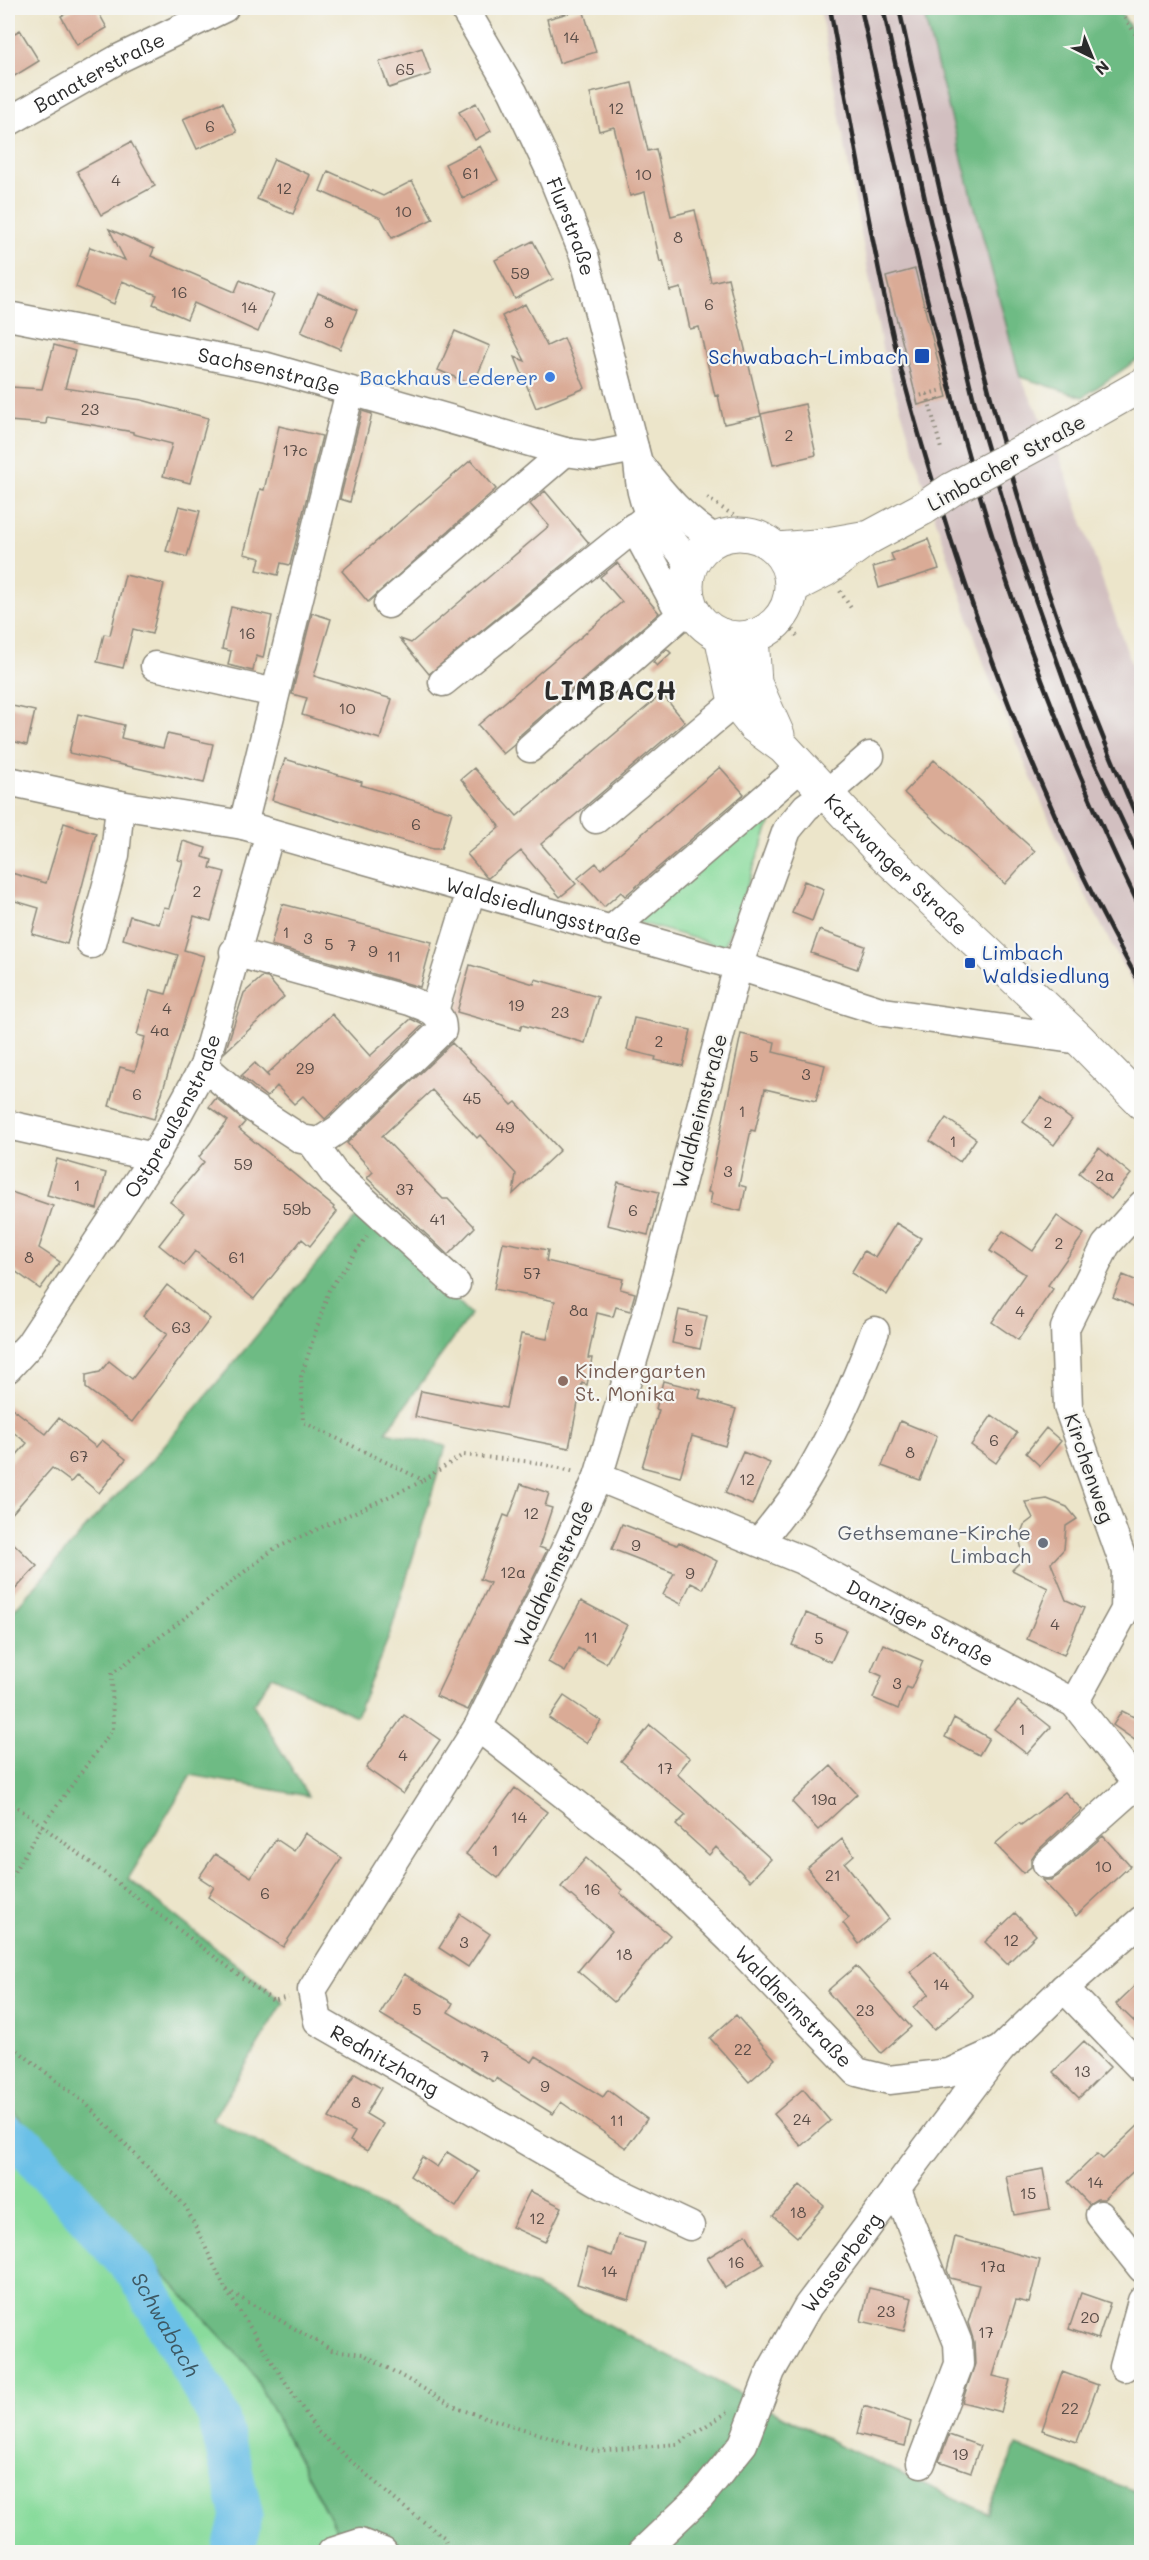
<svg xmlns="http://www.w3.org/2000/svg" width="1149" height="2560" font-family="Mali,sans-serif">
<style>
.industrial{fill:#d2bfc0}
.green{fill:#89db9c;stroke:#5a8364;stroke-width:1.5}
.forest{fill:#6ebb84;stroke:#4c7358;stroke-width:1.5}
.lines{fill:none;stroke-linecap:round;stroke-linejoin:round}
.river{stroke:#6ac0e7;stroke-width:42}
.building{fill:#daab96}
.minor-casing{stroke:#8c887a;stroke-width:31}
.major-casing{stroke:#8c887a;stroke-width:35}
.path{stroke:#8c887a;stroke-width:4;stroke-dasharray:1.5 4.5;stroke-linecap:butt}
.minor{stroke:#fff;stroke-width:28}
.major{stroke:#fff;stroke-width:33}
.rail{stroke:#2b2b2b;stroke-width:4.5}
.major-bridge-casing{stroke:#8c887a;stroke-width:35;stroke-linecap:butt}
.major-bridge{stroke:#fff;stroke-width:33}
.transit-dot{fill:#1a4fb4;stroke:#f6f6f2;stroke-width:2}
.shop-dot{fill:#3f7fe0;stroke:#f6f6f2;stroke-width:2}
.education-dot{fill:#8d6e63;stroke:#f6f6f2;stroke-width:2}
.worship-dot{fill:#6b7280;stroke:#f6f6f2;stroke-width:2}
.labels{text-anchor:middle;dominant-baseline:central;stroke-width:4.5;stroke-linejoin:round;paint-order:stroke}
.number-label{font-size:16px;fill:#574b46}
.street-label{font-size:20px;fill:#2b2b2b;stroke:#f6f6f2}
.transit-label{font-size:20px;fill:#164399;stroke:#f6f6f2;text-anchor:end}
.shop-label{font-size:20px;fill:#366cbe;stroke:#f6f6f2;text-anchor:end}
.education-label{font-size:20px;fill:#785e54;stroke:#f6f6f2;text-anchor:start}
.worship-label{font-size:20px;fill:#5b616d;stroke:#f6f6f2;text-anchor:end}
.water-label{font-size:21px;font-style:italic;fill:#3e5863;stroke:#f6f6f2}
.district-label{font-size:26px;font-weight:bold;letter-spacing:1.5px;fill:#2b2b2b;stroke:#f6f6f2}
</style>
<rect width="100%" height="100%" fill="#f6f6f2"/>
<filter id="ink" filterUnits="userSpaceOnUse"><feTurbulence type="fractalNoise" baseFrequency=".0167" numOctaves="2"/><feDisplacementMap in="SourceGraphic" scale="12" xChannelSelector="R" yChannelSelector="G"/><feConvolveMatrix kernelMatrix="1 2 1 2 8 2 1 2 1" color-interpolation-filters="sRGB"/></filter>
<filter id="wash" filterUnits="userSpaceOnUse"><feTurbulence type="fractalNoise" baseFrequency=".008" numOctaves="4" result="noise"/><feDisplacementMap in="SourceGraphic" scale="24" xChannelSelector="R" yChannelSelector="G"/><feGaussianBlur stdDeviation="1.35" result="paint"/><feColorMatrix in="noise" values="0 0 0 0 0 0 0 0 0 0 0 0 0 0 0 0 0 1.4 0 .05"/><feComposite in="paint" operator="in"/></filter>
<g filter="url(#wash)">
<rect width="100%" height="100%" fill="#ece5ca"/>
<path class="industrial" d="M820,8H922L1020,377L1057,449L1141,692V1000L1067,860L1026,766L987,673L922,478L882,348Z"/>
<path class="green" d="M781,794L724,947L634,921Z
M8,2105L250,2368L336,2531L364,2552H8Z"/>
<path class="forest" d="M922,8H1118L1141,44V357L1083,397L1020,377Z
M364,1208L471,1314L386,1432L446,1446L390,1634L356,1716L272,1676L253,1704L308,1796L191,1775L128,1879L284,2002L213,2119L839,2445L987,2513L1017,2446L1141,2494V2552H364L337,2531L250,2368L8,2105V1617L96,1516L151,1461Z"/>
<g class="lines">
<path class="river" id="s1" d="M8,2136L27,2148L139,2275L218,2415L242,2514L233,2552"/>
</g>
<g id="blocks">
<path class="building" d="M77,8H96L107,28L77,45L61,16Z
M583,9L596,52L559,63L547,19Z
M20,30L39,61L8,80V37Z
M422,48L431,74L389,88L379,62Z
M632,83L648,151L656,149L671,216L695,210L711,282L728,278L761,416L724,424L718,395L715,396L699,327L690,329L681,288L670,291L663,261L660,262L645,192L630,196L614,127L599,131L590,93Z
M223,102L237,132L197,149L183,119Z
M476,103L491,131L475,140L459,112Z
M131,142L155,186L101,215L77,171Z
M480,146L498,180L463,199L445,164Z
M274,159L310,175L293,214L257,199Z
M328,171L383,196L412,181L433,219L392,238L381,218L320,191Z
M109,229L154,249L151,256L235,292L240,280L274,295L258,332L194,303L187,319L153,304L157,295L122,281L114,304L76,287L90,247L125,260Z
M533,241L553,279L515,299L495,260Z
M915,269L947,397L918,405L886,277Z
M318,293L357,310L340,349L301,332Z
M525,304L547,346L564,338L585,388L536,408L515,357L525,361L502,316Z
M455,331L490,346L473,385L438,370Z
M54,345L75,351L65,388L142,400L208,418L190,483L163,476L172,444L133,434V432L47,417L46,424L9,421L11,387L42,389Z
M805,404L816,455L773,465L761,414Z
M362,411L372,414L350,502L340,499Z
M279,426L322,436L290,565L281,563L278,575L257,570L260,558L244,554L260,489L264,490Z
M471,460L496,489L368,602L342,571Z
M545,491L589,543L429,674L400,639L411,643L549,526L530,504Z
M179,506L200,511L187,557L166,551Z
M928,539L939,569L879,588L873,567L894,561L891,554Z
M617,563L659,613L519,736L514,745L503,754L478,725L622,602L600,577Z
M125,575L164,584L152,634L133,629L123,668L97,662L104,634L110,635Z
M231,607L272,616L263,658L256,656L253,671L228,665L231,651L222,649Z
M312,613L331,619L314,676L392,699L380,739L302,715L307,698L292,694Z
M667,649L671,653L657,666L653,662Z
M662,694L685,722L541,844L576,884L560,897L521,851L488,878L486,877L467,854L500,827L498,825L500,826L461,779L474,768L517,816Z
M8,705L35,711L27,745L8,740Z
M78,714L124,725L121,738L163,748L167,734L213,744L204,783L69,753Z
M285,759L362,782L361,785L452,812L441,849H433L380,834L272,800Z
M934,760L1035,851L1005,884L904,793Z
M720,767L744,794L625,896L621,892L604,907L578,878L596,863L601,869Z
M64,823L96,833L67,944L32,934L39,908L8,899V872L46,883Z
M183,841L206,848L203,857L212,860L210,868L225,872L211,921L194,916L184,950L204,956L154,1119L109,1106L120,1067L135,1071L145,1037L137,1035L150,990L166,994L178,955L123,939L130,916L159,924L164,907L169,908L183,861L178,860Z
M804,881L824,889L812,921L792,913Z
M282,904L432,942L420,987L271,945Z
M819,930L865,946L857,969L811,953Z
M470,965L534,984L535,979L598,997L585,1043L522,1025L520,1030L457,1012Z
M262,977L268,978L284,997L225,1052L244,993Z
M332,1014L370,1056L411,1019L423,1025L325,1119L303,1096L294,1104L277,1086L267,1097L241,1076L255,1063L269,1077L267,1074Z
M634,1018L691,1030L683,1066L655,1060L656,1057L627,1050Z
M741,1034L775,1042L773,1052L825,1065L816,1101L765,1089L755,1131L751,1130L739,1185L746,1187L741,1211L710,1204L712,1193L708,1192Z
M452,1043L512,1105L516,1102L560,1150L513,1194L516,1174L480,1135L477,1138L432,1090L382,1136L443,1199H448L475,1227L448,1255L367,1178L373,1172L347,1143Z
M1041,1097L1072,1120L1054,1145L1023,1122Z
M216,1098L245,1122L239,1129L334,1207L333,1209L337,1212L310,1246L302,1239L254,1299L195,1251L184,1265L159,1245L184,1213L170,1202L204,1162L199,1157L228,1121L209,1107Z
M946,1118L976,1139L960,1162L930,1141Z
M1099,1148L1131,1174L1111,1199L1079,1173Z
M57,1159L106,1173L97,1209L47,1195Z
M618,1182L659,1192L648,1235L607,1225Z
M8,1191L53,1206L39,1248L60,1262L40,1289L8,1266Z
M1057,1216L1084,1234L1048,1285L1053,1289L1018,1340L992,1322L1025,1274L990,1251L1003,1231L1033,1251Z
M896,1223L921,1238L887,1295L851,1273L864,1251L875,1257Z
M503,1242L548,1250L546,1261L623,1279L620,1289L635,1293L630,1311L616,1307L613,1317L597,1313L588,1358H592L587,1385L582,1383L569,1448L415,1417L421,1391L506,1408L521,1334L547,1339L555,1301L494,1289Z
M1123,1275L1142,1283V1310L1113,1297Z
M167,1285L210,1319L132,1422L86,1388V1375L100,1372L109,1361L132,1379L167,1334L143,1316Z
M679,1310L707,1316L700,1349L672,1343Z
M663,1381L701,1390L699,1398L736,1409L725,1446L692,1436L680,1477L642,1467L659,1410L656,1409Z
M8,1405L46,1434L59,1418L96,1447L102,1440L126,1459L99,1493L77,1475L71,1482L52,1468L8,1518V1465L27,1443L8,1428Z
M992,1415L1017,1433L996,1463L971,1445Z
M900,1421L937,1436L920,1480L882,1466Z
M1046,1428L1061,1441L1040,1466L1026,1453Z
M743,1452L770,1463L752,1505L725,1493Z
M521,1484L549,1493L545,1506L552,1508L539,1547L547,1550L468,1710L436,1696L490,1583L480,1579L504,1515L509,1517Z
M1047,1499L1067,1507L1077,1519L1066,1526L1064,1549L1051,1563L1066,1600L1084,1608L1064,1655L1027,1639L1048,1588L1012,1570L1024,1558L1019,1538L1024,1525L1033,1518L1025,1502Z
M622,1524L677,1545L679,1542L717,1561L703,1589L691,1583L681,1604L663,1595L674,1573L612,1549Z
M8,1538L37,1566L8,1597Z
M581,1601L627,1625L606,1663L578,1648L565,1672L548,1662Z
M806,1613L846,1630L831,1662L792,1645Z
M883,1644L923,1661L911,1689L907,1687L898,1709L873,1698L882,1676L871,1671Z
M564,1696L601,1721L586,1743L549,1718Z
M1018,1701L1051,1727L1027,1754L994,1729Z
M1122,1711L1142,1721V1745L1113,1725Z
M404,1715L440,1740L403,1794L366,1768Z
M954,1718L989,1738L979,1755L945,1737Z
M650,1725L690,1758L677,1774L771,1859L750,1881L716,1847L709,1855L676,1825L686,1815L621,1761Z
M831,1766L857,1794L818,1830L792,1802Z
M515,1788L547,1812L498,1878L466,1854Z
M1065,1792L1082,1810L1036,1852L1031,1859V1867L1023,1873L995,1844L1019,1823L1021,1825Z
M305,1833L342,1858L283,1947L208,1897L214,1887L199,1877L215,1854L251,1877L276,1839L294,1851Z
M1103,1836L1130,1866L1076,1916L1042,1880H1051L1058,1876Z
M842,1839L854,1855L845,1863L889,1919L859,1944L843,1923L849,1918L807,1868Z
M586,1858L622,1890L620,1893L670,1935L614,2002L578,1971L612,1931L561,1887Z
M1015,1913L1036,1935L1007,1964L985,1942Z
M460,1914L490,1934L468,1967L439,1948Z
M935,1951L973,1996L934,2030L913,2007L929,1994L910,1972Z
M856,1966L911,2027L881,2053L827,1991Z
M404,1974L453,2003L448,2012L532,2062L536,2056L603,2097L608,2090L647,2119L626,2148L561,2102L553,2114L496,2078L494,2082L457,2060L380,2014Z
M1142,1979V2029L1116,2004Z
M736,2015L775,2059L749,2082L710,2038Z
M1084,2041L1110,2067L1079,2098L1053,2072Z
M355,2073L381,2088L366,2114L383,2124L367,2151L350,2141L355,2132L329,2118Z
M803,2089L830,2121L801,2146L774,2114Z
M1142,2122V2163L1104,2199H1097L1089,2204L1068,2182L1097,2154L1103,2159Z
M447,2152L479,2172L456,2207L410,2176L422,2157L437,2167Z
M1043,2169L1050,2209L1014,2215L1006,2176Z
M800,2185L824,2206L797,2237L773,2216Z
M530,2191L562,2207L545,2242L512,2227Z
M746,2234L764,2264L725,2288L707,2258Z
M618,2235L645,2243L629,2300L577,2284L587,2248L612,2256Z
M955,2237L1040,2260L1029,2303L1016,2300L993,2376L1010,2380L1001,2412L962,2402L975,2364L974,2342L968,2323L979,2285L950,2278L947,2270Z
M869,2288L912,2298L904,2331L861,2321Z
M1081,2293L1110,2303L1098,2339L1069,2329Z
M1062,2372L1098,2385L1077,2442L1042,2430Z
M864,2406L911,2422L905,2446L857,2434Z
M949,2435L980,2446L971,2472L939,2461Z"/>
</g>
</g>
<g filter="url(#ink)">
<use href="#blocks" fill-opacity="0" stroke="#8c887a" stroke-width="1.5"/>
<g class="lines">
<defs>
<g id="minor">
<path id="s2" d="M464,8L513,92L550,170L584,255L638,463C640,481 641,498 650,514C661,533 680,546 690,566"/>
<path id="s3" d="M8,122L120,58L224,8"/>
<path id="s4" d="M8,316L267,367L565,452L594,456L634,448"/>
<path d="M641,467C665,497 683,519 715,539"/>
<path d="M388,604L565,452"/>
<path d="M155,666L275,693"/>
<path d="M443,682L649,516"/>
<path d="M530,748L681,615L634,527"/>
<path id="s5" d="M870,756L839,783L806,807L787,830L738,966L647,1313L598,1477L563,1554L478,1727L649,1861L731,1940L857,2072L889,2080L949,2073L1000,2050"/>
<path id="s6" d="M8,781L120,805L243,825L738,966L884,1012L1080,1040"/>
<path d="M596,819L735,702"/>
<path d="M243,825L350,391"/>
<path d="M610,931L801,767"/>
<path d="M91,944L115,855L120,805"/>
<path d="M434,1011L471,891"/>
<path d="M204,1066L249,1105L301,1139L319,1142L339,1129L442,1030C442,1010 426,1008 410,1001L234,952"/>
<path d="M8,1125L154,1157"/>
<path d="M311,1141L334,1173L456,1284"/>
<path id="s7" d="M8,1368L29,1345L154,1157L204,1066L270,833"/>
<path id="s8" d="M598,1477L802,1560L1074,1703L1142,1789"/>
<path d="M759,1542C775,1522 793,1501 806,1479C835,1432 856,1382 875,1331"/>
<path d="M1074,1703L1125,1610L1126,1570L1068,1407L1065,1328L1106,1245L1142,1205"/>
<path id="s9" d="M478,1727L312,1990L318,2021L607,2187L690,2226"/>
<path d="M1047,1864L1137,1784"/>
<path d="M1064,1988L1142,2069"/>
<path d="M896,2187L958,2343L959,2364L921,2463"/>
<path d="M1100,2215L1142,2268"/>
<path d="M1124,2367L1142,2301"/>
<path d="M332,2552L360,2543L383,2552"/>
<path id="s10" d="M642,2552L701,2496L743,2444L771,2371L808,2306L1000,2050L1064,1988L1142,1920"/>
</g>
<g id="major">
<path d="M1059,432L1142,385"/>
<circle cx="739" cy="586" r="52"/>
<path d="M777,549L816,546L862,538"/>
<path d="M792,587L825,570L870,537L924,508"/>
<path id="s11" d="M721,635L735,702L754,726L784,748L877,848L1080,1040L1142,1103"/>
<path d="M752,636L755,683L778,735"/>
</g>
</defs>
<use href="#minor" class="minor-casing"/>
<use href="#major" class="major-casing"/>
<path class="path" d="M1118,8L1142,44
M927,394L941,449
M915,397L947,389
M707,498L742,521L761,526
M840,591L851,608
M789,625L797,636
M780,636L797,614
M367,1236L329,1290L301,1377L303,1422L423,1480L463,1455L534,1462L575,1472
M8,1800L273,2001L288,1997
M8,1882L42,1826L113,1729L112,1674L274,1549L423,1481
M8,2043L84,2102L186,2207L226,2290L317,2431L401,2505L444,2537L449,2552
M227,2290L332,2350L363,2354L459,2409L594,2451L677,2444L728,2412"/>
<use href="#minor" class="minor"/>
<use href="#major" class="major"/>
<path class="rail" d="M830,8C851,122 870,236 896,349C910,408 928,466 946,524C996,684 1058,841 1142,987
M861,8C904,205 947,403 1011,594C1048,703 1092,809 1142,912
M883,8L926,204L974,401L1016,545L1088,748L1142,863
M899,8C938,185 977,362 1030,536C1061,636 1100,734 1142,829"/>
<defs>
<path id="major-bridge" d="M924,508L952,489L1059,432"/>
</defs>
<use href="#major-bridge" class="major-bridge-casing"/>
<use href="#major-bridge" class="major-bridge"/>
</g>
</g>
<g class="transit-dot">
<rect x="914" y="348" width="16" height="16" rx="3"/>
<rect x="964" y="957" width="12" height="12" rx="3"/>
</g>
<circle class="shop-dot" cx="550" cy="377" r="6"/>
<circle class="education-dot" cx="563" cy="1381" r="6"/>
<circle class="worship-dot" cx="1043" cy="1543" r="6"/>
<g class="labels">
<g class="number-label">
<text x="571" y="36">14</text>
<text x="405" y="68">65</text>
<text x="616" y="107">12</text>
<text x="210" y="125">6</text>
<text x="471" y="172">61</text>
<text x="643" y="173">10</text>
<text x="116" y="179">4</text>
<text x="284" y="187">12</text>
<text x="403" y="210">10</text>
<text x="678" y="236">8</text>
<text x="520" y="272">59</text>
<text x="179" y="291">16</text>
<text x="709" y="303">6</text>
<text x="249" y="306">14</text>
<text x="329" y="321">8</text>
<text x="90" y="408">23</text>
<text x="789" y="434">2</text>
<text x="295" y="449">17c</text>
<text x="247" y="632">16</text>
<text x="347" y="707">10</text>
<text x="416" y="823">6</text>
<text x="197" y="890">2</text>
<text x="286" y="931">1</text>
<text x="308" y="937">3</text>
<text x="329" y="943">5</text>
<text x="352" y="944">7</text>
<text x="373" y="950">9</text>
<text x="394" y="955">11</text>
<text x="516" y="1004">19</text>
<text x="167" y="1007">4</text>
<text x="560" y="1011">23</text>
<text x="160" y="1029">4a</text>
<text x="659" y="1040">2</text>
<text x="754" y="1055">5</text>
<text x="305" y="1067">29</text>
<text x="806" y="1073">3</text>
<text x="137" y="1093">6</text>
<text x="472" y="1097">45</text>
<text x="742" y="1110">1</text>
<text x="1048" y="1121">2</text>
<text x="505" y="1126">49</text>
<text x="953" y="1140">1</text>
<text x="243" y="1163">59</text>
<text x="728" y="1170">3</text>
<text x="1105" y="1174">2a</text>
<text x="77" y="1184">1</text>
<text x="405" y="1188">37</text>
<text x="297" y="1208">59b</text>
<text x="633" y="1209">6</text>
<text x="438" y="1218">41</text>
<text x="1059" y="1242">2</text>
<text x="29" y="1256">8</text>
<text x="237" y="1256">61</text>
<text x="532" y="1272">57</text>
<text x="579" y="1309">8a</text>
<text x="1020" y="1310">4</text>
<text x="181" y="1326">63</text>
<text x="689" y="1329">5</text>
<text x="994" y="1439">6</text>
<text x="910" y="1451">8</text>
<text x="79" y="1455">67</text>
<text x="747" y="1478">12</text>
<text x="531" y="1512">12</text>
<text x="636" y="1544">9</text>
<text x="513" y="1571">12a</text>
<text x="690" y="1572">9</text>
<text x="1055" y="1623">4</text>
<text x="591" y="1636">11</text>
<text x="819" y="1637">5</text>
<text x="897" y="1682">3</text>
<text x="1022" y="1728">1</text>
<text x="403" y="1754">4</text>
<text x="665" y="1767">17</text>
<text x="824" y="1798">19a</text>
<text x="519" y="1816">14</text>
<text x="495" y="1849">1</text>
<text x="1103" y="1865">10</text>
<text x="833" y="1874">21</text>
<text x="592" y="1888">16</text>
<text x="265" y="1892">6</text>
<text x="1011" y="1939">12</text>
<text x="464" y="1941">3</text>
<text x="624" y="1953">18</text>
<text x="941" y="1983">14</text>
<text x="417" y="2008">5</text>
<text x="865" y="2009">23</text>
<text x="743" y="2048">22</text>
<text x="485" y="2055">7</text>
<text x="1082" y="2070">13</text>
<text x="545" y="2085">9</text>
<text x="356" y="2101">8</text>
<text x="802" y="2118">24</text>
<text x="617" y="2119">11</text>
<text x="1095" y="2181">14</text>
<text x="1028" y="2192">15</text>
<text x="798" y="2211">18</text>
<text x="537" y="2217">12</text>
<text x="736" y="2261">16</text>
<text x="993" y="2265">17a</text>
<text x="609" y="2270">14</text>
<text x="886" y="2310">23</text>
<text x="1090" y="2316">20</text>
<text x="986" y="2331">17</text>
<text x="1070" y="2407">22</text>
<text x="960" y="2453">19</text>
</g>
<g class="street-label">
<text stroke="none"><textPath href="#s3" startOffset="104">Banaterstraße</textPath></text>
<text stroke="none"><textPath href="#s2" startOffset="244">Flurstraße</textPath></text>
<text stroke="none"><textPath href="#s4" startOffset="267">Sachsenstraße</textPath></text>
<text transform="translate(1006 462) rotate(-29)">Limbacher Straße</text>
<text stroke="none"><textPath href="#s11" startOffset="298">Katzwanger Straße</textPath></text>
<text stroke="none"><textPath href="#s6" startOffset="552">Waldsiedlungsstraße</textPath></text>
<text transform="translate(699 1111) rotate(-75)">Waldheimstraße</text>
<text stroke="none"><textPath href="#s7" startOffset="302">Ostpreußenstraße</textPath></text>
<text transform="translate(1090 1468) rotate(71)">Kirchenweg</text>
<text transform="translate(553 1573) rotate(-65)">Waldheimstraße</text>
<text stroke="none"><textPath href="#s8" startOffset="354">Danziger Straße</textPath></text>
<text stroke="none"><textPath href="#s5" startOffset="1486">Waldheimstraße</textPath></text>
<text stroke="none"><textPath href="#s9" startOffset="420">Rednitzhang</textPath></text>
<text stroke="none"><textPath href="#s10" startOffset="356">Wasserberg</textPath></text>
</g>
<g class="transit-label">
<text x="908" y="356">Schwabach-Limbach</text>
<text x="982" y="952" text-anchor="start">Limbach<tspan x="982" dy="23">Waldsiedlung</tspan></text>
</g>
<g class="shop-label">
<text x="538" y="377">Backhaus Lederer</text>
</g>
<g class="education-label">
<text x="575" y="1370">Kindergarten<tspan x="575" dy="23">St. Monika</tspan></text>
</g>
<g class="worship-label">
<text x="1031" y="1532">Gethsemane-Kirche<tspan x="1031" dy="23">Limbach</tspan></text>
</g>
<g class="water-label">
<text stroke="none"><textPath href="#s1" startOffset="248">Schwabach</textPath></text>
</g>
<g class="district-label">
<text x="611" y="690">LIMBACH</text>
</g>
</g>
<rect width="1149" height="2560" fill="none" stroke="#f6f6f2" stroke-width="30"/>
<g transform="translate(1092 57) rotate(137)" stroke="#f6f6f2" stroke-width="4.5" paint-order="stroke">
<path d="M0-4.5L10 22L0 15L-10 22Z" fill="#2b2b2b"/>
<text y="-9" font-size="16" font-weight="bold" text-anchor="middle" fill="#2b2b2b">N</text>
</g>
</svg>
